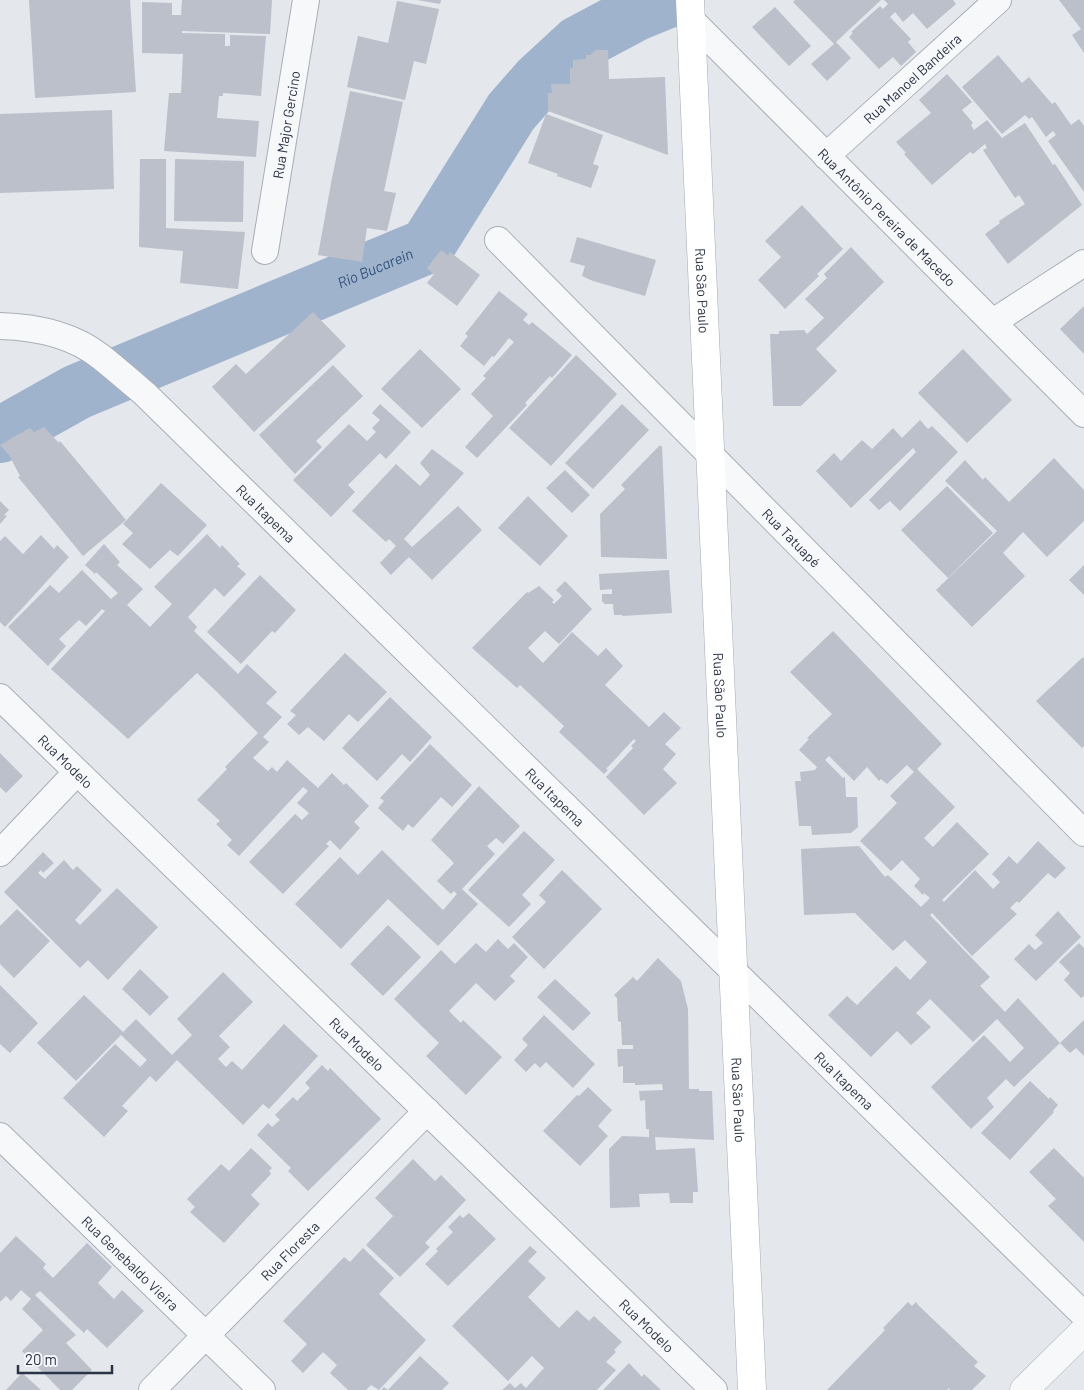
<svg xmlns="http://www.w3.org/2000/svg" width="1084" height="1390" font-family="Barlow,sans-serif">
<style>
.lines{fill:none;stroke-linecap:round;stroke-linejoin:round}
.river{stroke:#9fb4cc;stroke-width:56}
.building{fill:#bbc0ca}
.minor-casing{stroke:#a9aeb7;stroke-width:28}
.tertiary-casing{stroke:#a9aeb7;stroke-width:29}
.primary-casing{stroke:#a3abb8;stroke-width:29}
.minor{stroke:#f7f8fa;stroke-width:26}
.tertiary{stroke:#f7f8fa;stroke-width:28}
.primary{stroke:#fff;stroke-width:28}
.labels{text-anchor:middle;dominant-baseline:central;stroke-width:4;stroke-linejoin:round;paint-order:stroke}
.street-label{font-size:14px;fill:#2b3445;stroke:#f4f6f9}
.water-label{font-size:15px;font-style:italic;fill:#34527a;stroke:#f4f6f9}
</style>
<rect width="100%" height="100%" fill="#e4e7ec"/>
<g class="lines">
<path class="river" id="s1" d="M0,435L77,392L427,246L511,112L539,80L578,44L636,13L668,0"/>
</g>
<path class="building" d="M29,0H130L136,92L35,98Z
M182,0H272L270,34L182,31V33L225,34V46H230V35L266,36L261,96L223,93V96H219L217,118L259,121L256,157L164,151L169,93H181L183,54L142,53V2L172,3V15H181Z
M417,0H441L440,4Z
M795,0H881L836,42L851,58L827,81L811,64L834,44L793,2Z
M884,0H953L956,4L927,29L913,13L903,22L895,12L890,17L911,39L908,42L916,52L901,66L893,57L879,69L849,37L853,33L851,32L880,6L883,9L888,4Z
M1059,0H1084V53L1072,35L1081,29Z
M397,1L439,9L426,64L414,61L405,100L347,87L358,36L388,43Z
M775,7L811,46L789,66L752,27Z
M596,50H608L609,79L665,77L668,155L548,111V93H552L551,84H570V68H573V60L586,59V55H590Z
M998,55L1022,83L1029,77L1052,104L1055,102L1071,125L1079,119L1084,126V192L1048,141L1056,135L1053,131L1046,137L1032,117L1029,119L1025,115L1002,134L962,87Z
M947,74L972,102L962,110L973,123L971,125L974,130L987,120L1002,138L1025,123L1053,165L1055,164L1082,205L1008,264L985,234L1000,223L999,221L1025,204L1019,195L1015,198L983,150L987,148L985,144L973,154L970,152L932,185L904,154L906,153L896,142L931,113L919,100Z
M350,91L403,102L384,191L396,193L387,231L367,228L362,262L318,255L332,178Z
M112,110L114,189L0,193V114Z
M546,114L603,135L593,164L599,166L591,188L557,176L558,174L528,163Z
M140,159H166V228L245,232L238,289L180,283L183,251L139,247Z
M175,159L244,161L243,222L174,221Z
M802,205L843,249L817,274L819,276L785,309L758,280L781,257L765,241Z
M577,237L656,260L645,296L593,281L582,276L585,266L570,262Z
M851,247L884,282L816,349L837,371L801,406H773L770,334H779V331L804,330L807,334L824,318L805,299L827,278L824,274Z
M441,250L448,255L450,252L480,275L457,306L427,283L434,274L427,268Z
M499,291L528,314L523,320L529,325L532,322L572,355L552,378L550,376L525,403L527,405L477,458L465,447L493,416L471,394L486,378L483,376L514,342L509,338L494,357L492,356L484,366L460,346L468,336L465,334Z
M1084,306V354L1060,329Z
M313,312L346,346L254,432L212,387L236,364L246,374Z
M420,349L461,389L422,428L381,389Z
M963,349L1012,400L967,443L918,393Z
M576,355L617,394L551,466L509,428Z
M333,365L363,396L316,441L322,447L295,474L259,435Z
M380,404L411,432L386,459L380,453L348,485L355,492L331,517L293,480L349,424L367,441L376,432L372,428L380,420L372,413Z
M622,404L649,430L593,489L565,463Z
M920,420L928,429L932,426L958,452L900,511L890,501L879,510L869,500L916,452L913,448L851,508L816,471L834,453L841,461L862,440L872,449L893,428L902,438Z
M44,427L59,443L60,441L126,520L83,556L18,477L20,476L9,455L0,445L26,430L30,428L34,432Z
M659,446H662L667,559L601,557L600,514L625,489L621,485Z
M432,449L464,473L404,539L412,547L458,506L482,530L432,580L409,557L391,575L380,563L396,546L389,539L386,542L352,511L396,464L420,486L430,475L420,463Z
M1054,458L1084,490V521L1047,557L1023,532L1003,553L1025,576L972,627L936,590L997,531L945,481L965,460L983,480L985,477L1009,502Z
M565,470L590,495L572,513L546,488Z
M161,483L207,525L178,556L170,550L150,569L122,544L133,533L123,524Z
M947,486L993,533L948,578L901,530Z
M528,496L568,536L540,566L498,528Z
M0,501L9,510L4,515L7,516L0,524Z
M207,534L220,548L222,545L240,564L237,566L246,574L224,597L215,588L188,617L197,627L194,631L238,674L247,664L277,692L266,703L282,717L263,737L269,742L253,758L268,771L272,767L277,772L287,760L318,788L332,773L344,785L346,783L369,806L354,822L360,828L340,850L330,840L326,844L329,846L283,894L249,862L295,814L302,820L309,813L297,803L308,791L303,787L239,856L227,845L232,840L216,824L220,821L197,800L227,769L225,767L258,733L219,694L197,673L128,739L51,669L105,611L102,609L86,626L79,620L59,639L66,646L48,666L8,627L50,585L59,593L82,570L111,599L118,593L96,572L95,574L85,565L104,544L120,562L117,565L143,589L127,605L150,627L172,604L154,587Z
M41,535L54,549L57,545L69,557L5,627L0,622V541L5,536L23,554Z
M1084,565V595L1069,580Z
M669,570L672,613L622,616V615H614L613,604H604V602H602V594H612V589L600,590L599,574Z
M260,575L296,610L275,633L272,631L241,664L207,632Z
M565,581L592,609L559,644L545,631L528,648L543,663L572,632L598,656L606,648L623,666L605,685L649,727L664,712L681,728L665,744L676,754L663,769L677,783L644,815L606,777L633,748L631,746L636,741L634,739L606,769L608,770L604,774L559,732L564,726L520,685L517,688L472,648L527,592L528,593L539,586L554,600L552,602L554,604L562,596L556,590Z
M833,631L942,744L917,769L955,807L924,838L933,847L957,822L989,854L942,900L944,902L975,870L993,889L1000,882L992,874L1009,856L1017,864L1038,841L1066,868L1055,879L1048,873L1019,903L1017,901L1010,908L1017,914L972,956L932,913L930,915L990,977L980,986L1005,1012L1018,998L1060,1043L1014,1087L1006,1079L987,1098L994,1107L971,1129L931,1087L984,1035L1010,1062L1024,1048L997,1019L973,1042L930,999L916,1013L931,1027L911,1045L897,1031L871,1057L828,1015L847,996L857,1005L896,966L910,980L927,962L905,940L893,951L855,913L804,915L801,849L859,846L885,877L888,875L921,907L930,898L924,893L923,895L914,886L920,879L902,860L891,871L860,841L897,803L890,796L914,772L907,765L887,784L881,779L879,781L867,767L854,781L829,756L825,760L843,778L845,777L846,797H857L858,827L851,833L812,835L811,826H799L795,781H801L800,772L815,770L817,767L799,750L809,739L807,738L832,714L790,672Z
M345,653L387,692L358,722L349,714L324,741L308,727L299,735L287,724L296,715L290,711Z
M1083,657L1084,659V746L1082,748L1036,701Z
M390,697L432,737L410,762L402,754L377,781L342,748Z
M430,744L472,785L452,807L441,797L413,828L408,824L403,831L378,808L384,801L380,798Z
M0,753L23,776L6,793L0,787Z
M479,786L520,826L503,844L496,838L487,846L495,854L462,889L478,904L438,946L388,899L341,949L295,904L340,857L358,875L382,850L443,910L457,894L454,891L451,894L437,881L454,863L431,840Z
M524,831L555,860L522,895L531,904L509,927L468,890Z
M43,852L54,863L43,873L41,870L38,873L45,879L64,860L73,870L77,866L102,890L75,920L80,925L117,888L158,927L108,980L88,960L80,968L4,892Z
M562,870L602,909L544,969L512,937L546,902L539,895Z
M17,909L50,941L14,978L0,964V926Z
M1058,911L1081,937L1036,981L1014,959L1029,944L1035,950L1043,943L1035,935Z
M388,925L421,957L383,996L350,964Z
M498,939L508,949L514,943L528,957L510,976L515,981L495,1001L476,983L449,1011L461,1023L463,1020L502,1057L466,1095L426,1056L439,1043L394,999L441,950L455,964L476,943L486,952Z
M1079,943L1084,948V996L1081,998L1064,980L1070,973L1059,962Z
M658,958L681,981L688,1009L689,1089H699V1091H712L714,1140L655,1137L656,1150L695,1148L698,1192H693V1203H670L669,1193L639,1194L640,1207L610,1208L609,1149L622,1136L649,1137V1129H646L645,1100L640,1101L639,1091L663,1090L662,1084L635,1085V1083H623V1066L618,1067L617,1049H633V1045H622L621,1022L618,1021L617,998L614,995L633,977L637,981Z
M140,969L169,997L150,1016L122,989Z
M223,972L253,1002L219,1036L230,1047L218,1059L226,1067L232,1061L242,1070L284,1024L318,1056L269,1109L263,1104L243,1125L177,1060L156,1082L150,1076L122,1106L128,1111L104,1137L63,1098L115,1044L140,1067L147,1060L121,1035L76,1081L37,1043L84,995L123,1032L136,1019L172,1055L192,1035L177,1019Z
M555,979L591,1013L573,1031L537,997Z
M0,985L38,1023L10,1053L0,1044Z
M544,1015L595,1064L573,1088L546,1062L540,1068L535,1063L526,1072L514,1060L528,1045L522,1039Z
M1084,1020V1056L1076,1048L1070,1053L1060,1043Z
M322,1065L328,1071L330,1068L381,1119L308,1191L288,1171L291,1168L257,1135L268,1123L272,1127L280,1120L275,1115L293,1097L297,1101L310,1088L305,1083Z
M1030,1081L1049,1099L1050,1097L1058,1105L1053,1111L1054,1112L1010,1160L981,1133Z
M588,1087L612,1110L598,1126L608,1136L580,1166L543,1131L577,1095L579,1096Z
M251,1148L272,1168L269,1171L271,1174L251,1195L260,1204L224,1243L190,1212L195,1207L187,1199L221,1164L229,1171Z
M1054,1148L1084,1178V1242L1048,1206L1056,1199L1029,1172Z
M413,1159L435,1181L441,1175L466,1200L425,1243L430,1247L400,1277L366,1245L393,1216L375,1198Z
M469,1213L496,1239L448,1286L425,1264L438,1251L436,1249L453,1232L448,1227L460,1215L463,1218Z
M16,1236L46,1264L43,1268L53,1278L87,1243L112,1267L98,1283L114,1299L122,1290L144,1311L107,1348L87,1329L84,1333L40,1291L35,1295L76,1335L66,1343L92,1370L72,1390H60L22,1351L43,1330L22,1309L31,1299L21,1290L11,1301L6,1296L0,1302V1253Z
M530,1246L537,1252L528,1261L546,1278L528,1297L559,1328L577,1310L589,1321L594,1316L622,1342L614,1350L616,1352L606,1362L616,1370L597,1390H502L510,1383L515,1388L521,1383L526,1388L544,1368L532,1356L508,1381L452,1326Z
M363,1248L394,1278L379,1294L426,1340L379,1390L371,1385L366,1390H348L330,1373L337,1365L323,1352L303,1373L291,1361L307,1344L283,1321L344,1257L350,1262Z
M908,1302L912,1306L916,1302L918,1305L978,1362L974,1366L986,1376L972,1390H950L949,1388L947,1390H827L885,1330L883,1328Z
M420,1356L449,1383L442,1390H381L384,1387L388,1390Z
M629,1363L642,1377L644,1374L661,1390H603Z
M22,1373L41,1390H6Z"/>
<g class="lines">
<defs>
<g id="minor">
<path id="s2" d="M691,20L1084,414"/>
<path id="s3" d="M826,156L998,0"/>
<path id="s4" d="M498,240L1084,833"/>
<path id="s5" d="M265,251L306,0"/>
<path d="M993,322L1084,263"/>
<path id="s6" d="M0,326C36,327 72,334 101,357C116,369 131,382 145,394L1084,1315"/>
<path id="s7" d="M0,697L714,1390"/>
<path d="M0,853L77,772"/>
<path id="s8" d="M0,1136L262,1390"/>
<path id="s9" d="M152,1390L427,1111"/>
</g>
<path id="tertiary" d="M1024,1390L1084,1331"/>
<g id="primary">
<path id="s10" d="M690,0L752,1390"/>
</g>
</defs>
<use href="#minor" class="minor-casing"/>
<use href="#tertiary" class="tertiary-casing"/>
<use href="#primary" class="primary-casing"/>
<use href="#minor" class="minor"/>
<use href="#tertiary" class="tertiary"/>
<use href="#primary" class="primary"/>
</g>
<g class="labels">
<g class="street-label">
<text stroke="none"><textPath href="#s3" startOffset="116">Rua Manoel Bandeira</textPath></text>
<text stroke="none"><textPath href="#s5" startOffset="128">Rua Major Gercino</textPath></text>
<text stroke="none"><textPath href="#s2" startOffset="278">Rua Antônio Pereira de Macedo</textPath></text>
<text stroke="none"><textPath href="#s10" startOffset="291">Rua São Paulo</textPath></text>
<text stroke="none"><textPath href="#s6" startOffset="335">Rua Itapema</textPath></text>
<text stroke="none"><textPath href="#s4" startOffset="418">Rua Tatuapé</textPath></text>
<text stroke="none"><textPath href="#s10" startOffset="696">Rua São Paulo</textPath></text>
<text stroke="none"><textPath href="#s7" startOffset="92">Rua Modelo</textPath></text>
<text stroke="none"><textPath href="#s6" startOffset="740">Rua Itapema</textPath></text>
<text stroke="none"><textPath href="#s7" startOffset="498">Rua Modelo</textPath></text>
<text stroke="none"><textPath href="#s6" startOffset="1145">Rua Itapema</textPath></text>
<text stroke="none"><textPath href="#s10" startOffset="1101">Rua São Paulo</textPath></text>
<text stroke="none"><textPath href="#s9" startOffset="196">Rua Floresta</textPath></text>
<text stroke="none"><textPath href="#s8" startOffset="182">Rua Genebaldo Vieira</textPath></text>
<text stroke="none"><textPath href="#s7" startOffset="902">Rua Modelo</textPath></text>
</g>
<g class="water-label">
<text stroke="none"><textPath href="#s1" startOffset="411">Rio Bucarein</textPath></text>
</g>
</g>
<path d="M18 1365v8h94v-8" fill="none" stroke="#2b3445" stroke-width="2.5"/>
<text x="25" y="1365" font-size="15" fill="#2b3445" stroke="#f4f6f9" stroke-width="4" paint-order="stroke">20 m</text>
</svg>
